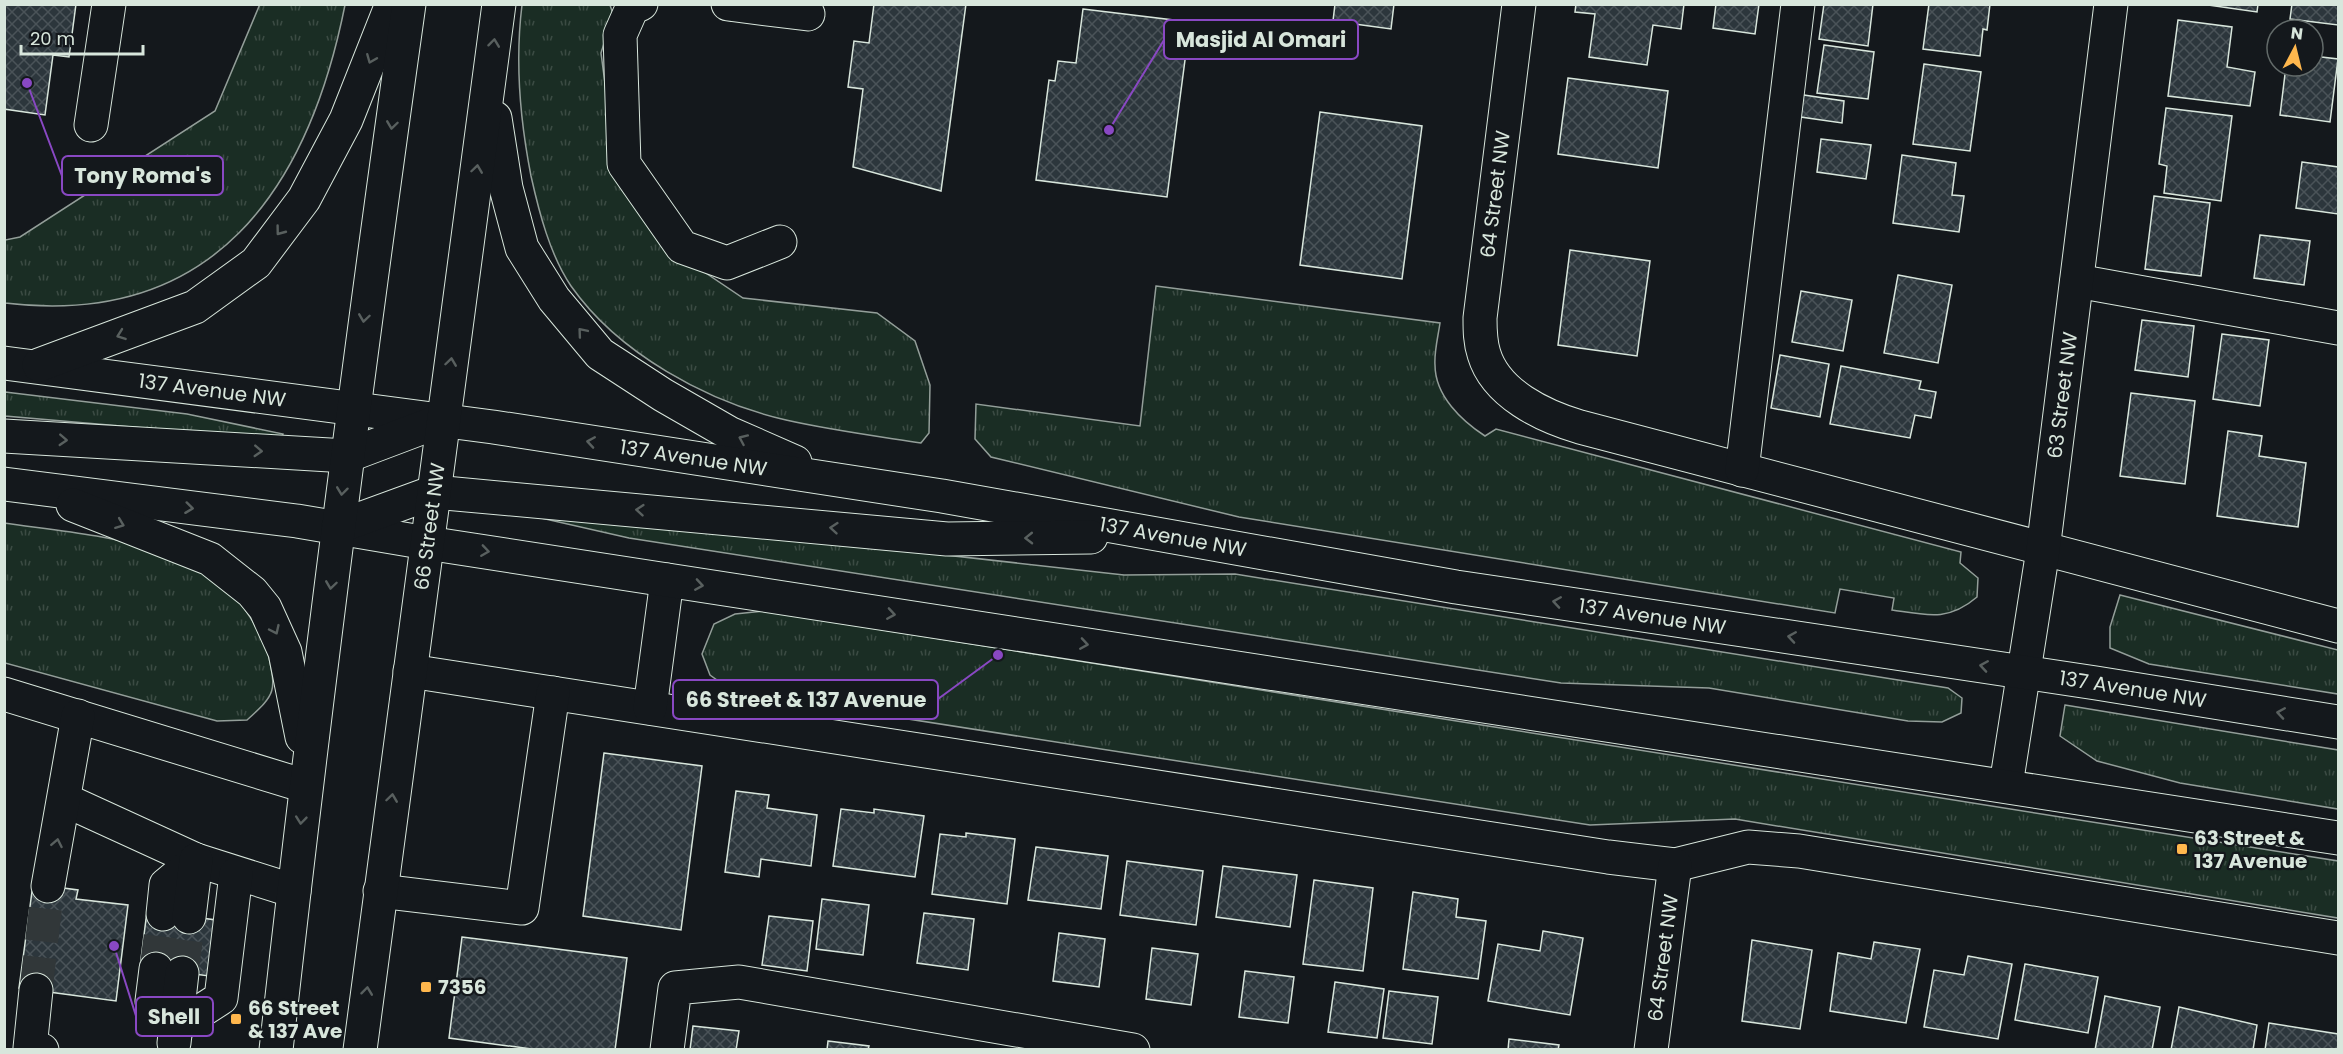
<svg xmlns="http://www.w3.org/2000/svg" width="2343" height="1054" font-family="Poppins,sans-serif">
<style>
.grass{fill:url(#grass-tufts);stroke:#939e99;stroke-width:1.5}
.building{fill:url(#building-cross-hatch);stroke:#d8e6dc;stroke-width:1.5}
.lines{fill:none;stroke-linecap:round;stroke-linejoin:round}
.minor-tunnel{stroke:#313739;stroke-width:33;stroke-dasharray:33 16;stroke-linecap:butt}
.minor-casing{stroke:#d8e6dc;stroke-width:35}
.major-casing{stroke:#d8e6dc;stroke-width:35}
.minor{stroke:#14181c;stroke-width:33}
.major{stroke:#14181c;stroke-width:33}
.oneway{stroke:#59605f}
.poi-dot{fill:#ffb74d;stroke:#14181c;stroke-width:2}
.labels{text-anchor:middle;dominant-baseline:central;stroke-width:4.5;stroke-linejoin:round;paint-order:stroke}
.street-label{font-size:20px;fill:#d8e6dc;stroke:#14181c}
.poi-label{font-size:20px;font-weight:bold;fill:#d8e6dc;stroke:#14181c;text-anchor:start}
.leader{fill:none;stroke:#8948c3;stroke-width:2}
.callout-dot{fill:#8948c3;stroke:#14181c;stroke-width:2}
.callout{fill:#14181c;stroke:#8948c3;stroke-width:2}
.callout-label{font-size:21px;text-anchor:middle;font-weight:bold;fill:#d8e6dc}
</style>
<defs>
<pattern id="grass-tufts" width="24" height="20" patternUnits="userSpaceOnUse" patternTransform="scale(1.5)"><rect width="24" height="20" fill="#1a2d24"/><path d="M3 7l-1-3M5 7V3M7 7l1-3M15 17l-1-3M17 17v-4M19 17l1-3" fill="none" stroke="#3b4b43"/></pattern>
<pattern id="building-cross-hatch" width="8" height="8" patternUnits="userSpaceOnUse" patternTransform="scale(1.5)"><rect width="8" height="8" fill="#2c363c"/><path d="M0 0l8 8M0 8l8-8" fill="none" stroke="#4a5358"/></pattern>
</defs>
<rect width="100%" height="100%" fill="#14181c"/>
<path class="grass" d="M260,4L345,5C308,190 213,328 5,303V240L20,237L215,111Z
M522,5H610L613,14L601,53L617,175L691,263L743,298L877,313L915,341L930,385L929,433L921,443C876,436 830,430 786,420C707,402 618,353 571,286C550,255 539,212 531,176C520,120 515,61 522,5Z
M1156,286L1440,323C1438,337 1434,352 1435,365C1435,396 1462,421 1485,436L1496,429L1961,552L1960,563L1978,578L1977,597C1948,622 1926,615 1892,610L1894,598L1840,589L1835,613L1239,517L991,457L975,439L976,404L1140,426Z
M5,392L187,414L283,434L281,440L5,416Z
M501,509L651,522L1124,575L1235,574L1948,688L1962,698L1961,713L1942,722L1908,721L1709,688L1561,683L629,538Z
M4,523C87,535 205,540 252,620C258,631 266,641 268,653C276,691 277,693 247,720L217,721L5,663Z
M2120,595L2338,650V694L2149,664L2110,648V627Z
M764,611L2338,861V918L1735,819L1590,825L734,692L710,675L702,654L714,624L735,614Z
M2065,705L2338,750V809L2180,783L2097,761L2060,736Z"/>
<path class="building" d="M4,4H76L69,57L53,55L45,115L4,109Z
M874,4H966L941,191L853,167L863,89L848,87L854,41L869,43Z
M1335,4H1394L1391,29L1333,21Z
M1576,4H1684L1681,29L1653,25L1647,65L1589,57L1595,14L1575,12Z
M1716,4H1759L1755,34L1713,28Z
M1824,4H1873L1868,46L1819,39Z
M1929,4H1990L1987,30L1983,29L1980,56L1923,49Z
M2201,4H2258L2257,12Z
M2292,4H2338V25L2290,19Z
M1083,9L1190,22L1167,197L1036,180L1049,80L1055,81L1058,61L1076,63Z
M2178,20L2232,27L2227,67L2255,72L2250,106L2168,96Z
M1824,45L1874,52L1868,99L1817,93Z
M2313,56L2338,59L2330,122L2280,115L2286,66H2313Z
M1924,64L1981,72L1970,151L1913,144Z
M1568,78L1668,91L1658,168L1558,154Z
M1797,94L1844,101L1842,123L1794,116Z
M2166,108L2232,116L2221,201L2164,193L2167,166L2159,164Z
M1320,112L1422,126L1402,279L1300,265Z
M1821,139L1871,145L1866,179L1817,172Z
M1902,155L1956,163L1952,195L1964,196L1959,232L1893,223Z
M2302,162L2338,167V214L2296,208Z
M2154,196L2210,203L2201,276L2145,269Z
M2260,235L2310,241L2304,285L2254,278Z
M1570,250L1650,261L1637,356L1558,345Z
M1898,275L1952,285L1938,363L1884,353Z
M1801,291L1852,300L1843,351L1792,342Z
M2142,320L2194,326L2188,377L2135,370Z
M2222,334L2269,340L2260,406L2213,399Z
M1780,355L1829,364L1820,417L1771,408Z
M1841,366L1921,381L1919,389L1936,392L1931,418L1915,415L1910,438L1830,424Z
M2131,393L2195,401L2185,484L2120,476Z
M2228,431L2262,436L2259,456L2306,463L2298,527L2217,516Z
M604,753L702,766L681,930L583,916Z
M736,791L769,795L767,808L817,815L811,866L761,859L759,877L725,872Z
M841,809L874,813V809L924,816L915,877L833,866Z
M966,833L1015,839L1007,904L932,894L940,834L966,837Z
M1036,847L1108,856L1101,909L1028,900Z
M1127,861L1203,871L1196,925L1120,915Z
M1223,866L1297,875L1290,927L1216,917Z
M1314,880L1373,888L1363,971L1303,964Z
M33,884L78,890L76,899L128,905L116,1001L19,988Z
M1413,892L1458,899L1456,917L1486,921L1478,979L1403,969Z
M822,899L869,905L863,955L816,949Z
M147,911L224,921L217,977L140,967Z
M924,913L974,919L968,970L917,963Z
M769,916L813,921L807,971L762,965Z
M1543,931L1583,938L1570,1015L1488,1001L1498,944L1540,951Z
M1059,933L1105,939L1099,987L1053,981Z
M462,937L627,958L615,1050H539L449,1038Z
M1752,940L1812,950L1800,1029L1742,1021Z
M1874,942L1920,949L1906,1023L1830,1011L1838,953L1871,959Z
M1152,948L1198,954L1191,1005L1146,999Z
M1968,956L2012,964L1998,1039L1924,1027L1934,970L1964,975Z
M2025,964L2098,977L2088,1033L2015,1020Z
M1245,971L1294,977L1288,1023L1239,1017Z
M1335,982L1384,989L1377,1038L1328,1032Z
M1389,991L1438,997L1432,1044L1383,1038Z
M2105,996L2160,1007L2152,1050H2095Z
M2179,1007L2257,1025L2253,1050H2171Z
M2269,1023L2338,1034V1050H2265Z
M693,1026L739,1031L736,1050H690Z
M1509,1039L1559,1045L1558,1050H1508Z
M828,1041L869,1046L868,1050H827Z"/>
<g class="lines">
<path class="minor-tunnel" d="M156,969L163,914
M182,973L189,917
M36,990L48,886"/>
<defs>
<g id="minor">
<path d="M641,4L632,8L620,35L624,164L682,247L727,263L780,242"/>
<path d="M728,4L808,14"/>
<path d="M1519,4L1480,318C1480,330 1480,342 1484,354C1496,394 1543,416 1580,427L2338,626"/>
<path d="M91,125L109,4"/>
<path d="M2077,281L2338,328"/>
<path d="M1742,470L1798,4"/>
<path d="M410,671L1608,857L1675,865L1748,847L1799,851L2338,938"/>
<path d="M4,694L305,786"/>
<path d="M650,708L667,580"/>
<path id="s1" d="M2006,785L2043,550L2111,4"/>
<path d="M65,800L196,860L294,891"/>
<path d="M48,886L78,716"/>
<path d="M380,891L522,908L553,693"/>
<path d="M163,914L166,885L196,860"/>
<path d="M189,917L196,860"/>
<path d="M156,969L152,1001L176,1027L221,998L236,874"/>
<path d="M36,990L30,1048L42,1050"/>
<path d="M174,1043L182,973"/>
<path d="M667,1050L675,988L739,982L1133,1050"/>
<path id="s2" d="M1651,1050L1675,865"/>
</g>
<g id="major">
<path d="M495,118L506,188L522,248L554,299L600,354L663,395L729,433L795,462"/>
<path id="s3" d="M4,363L493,427L942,496L1456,587L2096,683L2338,722"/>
<path d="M39,365L195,307L256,263L304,199L346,120L392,4"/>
<path d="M4,436L347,456L437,422"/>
<path d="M4,484L297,521L427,543L2338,838"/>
<path d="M73,505L210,559L252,592L265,608L285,652L302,737"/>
<path d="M338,527L434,492L947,539L1091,537"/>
<path d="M276,1050C315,700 360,352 409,4"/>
<path id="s4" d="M360,1050L499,4"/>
</g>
</defs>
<use href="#minor" class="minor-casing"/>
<use href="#major" class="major-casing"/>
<use href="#minor" class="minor"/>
<use href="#major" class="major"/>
</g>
<defs><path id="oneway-chevron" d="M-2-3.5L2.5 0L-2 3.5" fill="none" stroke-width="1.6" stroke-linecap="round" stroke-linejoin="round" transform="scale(1.5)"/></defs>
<g class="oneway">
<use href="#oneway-chevron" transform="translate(494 43) rotate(-83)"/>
<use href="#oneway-chevron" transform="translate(371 59) rotate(112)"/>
<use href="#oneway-chevron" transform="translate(392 125) rotate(98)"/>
<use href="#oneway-chevron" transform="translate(477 169) rotate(-82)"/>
<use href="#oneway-chevron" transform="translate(280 231) rotate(127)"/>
<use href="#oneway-chevron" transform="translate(364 318) rotate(98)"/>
<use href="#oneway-chevron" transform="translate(582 332) rotate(-130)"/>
<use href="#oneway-chevron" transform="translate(121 335) rotate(160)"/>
<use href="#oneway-chevron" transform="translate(451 362) rotate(-82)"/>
<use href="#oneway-chevron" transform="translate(743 439) rotate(-156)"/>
<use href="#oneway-chevron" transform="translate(63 440) rotate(3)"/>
<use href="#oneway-chevron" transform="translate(591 442) rotate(-171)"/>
<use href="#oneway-chevron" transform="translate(258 451) rotate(3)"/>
<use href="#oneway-chevron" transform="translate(342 491) rotate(97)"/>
<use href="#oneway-chevron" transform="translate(189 508) rotate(7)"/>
<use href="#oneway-chevron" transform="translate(640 510) rotate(-175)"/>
<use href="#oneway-chevron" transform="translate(120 524) rotate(21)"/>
<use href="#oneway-chevron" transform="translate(834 528) rotate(-175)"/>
<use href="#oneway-chevron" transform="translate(1029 538) rotate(179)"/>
<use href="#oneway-chevron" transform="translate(485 551) rotate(8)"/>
<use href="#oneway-chevron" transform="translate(331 585) rotate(98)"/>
<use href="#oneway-chevron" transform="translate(699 585) rotate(9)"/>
<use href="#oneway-chevron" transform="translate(1557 602) rotate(-171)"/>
<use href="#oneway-chevron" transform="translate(891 614) rotate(9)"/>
<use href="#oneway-chevron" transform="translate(275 630) rotate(65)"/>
<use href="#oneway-chevron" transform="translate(1792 637) rotate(-171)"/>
<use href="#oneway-chevron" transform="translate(1084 644) rotate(9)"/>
<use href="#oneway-chevron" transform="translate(1984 666) rotate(-171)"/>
<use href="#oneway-chevron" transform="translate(2281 713) rotate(-171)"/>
<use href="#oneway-chevron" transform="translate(392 798) rotate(-82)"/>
<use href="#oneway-chevron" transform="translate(301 820) rotate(96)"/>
<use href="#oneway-chevron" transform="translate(57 843) rotate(-79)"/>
<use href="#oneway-chevron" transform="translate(367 991) rotate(-83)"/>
</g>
<g class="poi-dot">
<rect x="2176" y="843" width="12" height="12" rx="3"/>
<rect x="420" y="981" width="12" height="12" rx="3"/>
<rect x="230" y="1013" width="12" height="12" rx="3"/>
</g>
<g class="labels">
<g class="street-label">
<text transform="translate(1495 194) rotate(-83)">64 Street NW</text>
<text stroke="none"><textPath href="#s3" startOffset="210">137 Avenue NW</textPath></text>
<text stroke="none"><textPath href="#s1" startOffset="394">63 Street NW</textPath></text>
<text stroke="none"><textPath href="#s3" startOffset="696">137 Avenue NW</textPath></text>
<text stroke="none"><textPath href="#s4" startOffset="528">66 Street NW</textPath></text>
<text stroke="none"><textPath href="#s3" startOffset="1182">137 Avenue NW</textPath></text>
<text stroke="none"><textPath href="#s3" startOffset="1668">137 Avenue NW</textPath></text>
<text stroke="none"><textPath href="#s3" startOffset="2154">137 Avenue NW</textPath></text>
<text stroke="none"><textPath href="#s2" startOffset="93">64 Street NW</textPath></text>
</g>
<g class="poi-label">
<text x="2194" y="838">63 Street &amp;<tspan x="2194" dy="23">137 Avenue</tspan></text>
<text x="438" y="987">7356</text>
<text x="248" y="1008">66 Street<tspan x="248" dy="23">&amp; 137 Ave</tspan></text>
</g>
</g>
<path class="leader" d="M1109 130L1164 40M27 83L62 176M998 655L938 699M114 946L136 1016"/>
<g class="callout-dot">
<circle cx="1109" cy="130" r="6"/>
<circle cx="27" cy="83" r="6"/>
<circle cx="998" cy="655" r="6"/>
<circle cx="114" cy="946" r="6"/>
</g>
<g class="callout">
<rect x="1164" y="20" width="194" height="39" rx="6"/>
<rect x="62" y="156" width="161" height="39" rx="6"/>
<rect x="673" y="680" width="265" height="39" rx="6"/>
<rect x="136" y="997" width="77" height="39" rx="6"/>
</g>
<g class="callout-label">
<text x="1261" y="47">Masjid Al Omari</text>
<text x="143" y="183">Tony Roma's</text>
<text x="806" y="707">66 Street &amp; 137 Avenue</text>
<text x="174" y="1024">Shell</text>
</g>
<rect width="2343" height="1054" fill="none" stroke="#d8e6dc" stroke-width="12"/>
<g transform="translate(2295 48) rotate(7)"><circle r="28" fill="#14181c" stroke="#626a69" stroke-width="1.5"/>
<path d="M0-4.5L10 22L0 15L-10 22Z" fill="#ffb74d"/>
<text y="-9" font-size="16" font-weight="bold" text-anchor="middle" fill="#d8e6dc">N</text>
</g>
<path d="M21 45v9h122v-9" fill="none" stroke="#d8e6dc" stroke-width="3"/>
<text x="30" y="45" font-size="18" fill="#d8e6dc" stroke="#14181c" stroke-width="4.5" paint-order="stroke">20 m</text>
</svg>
